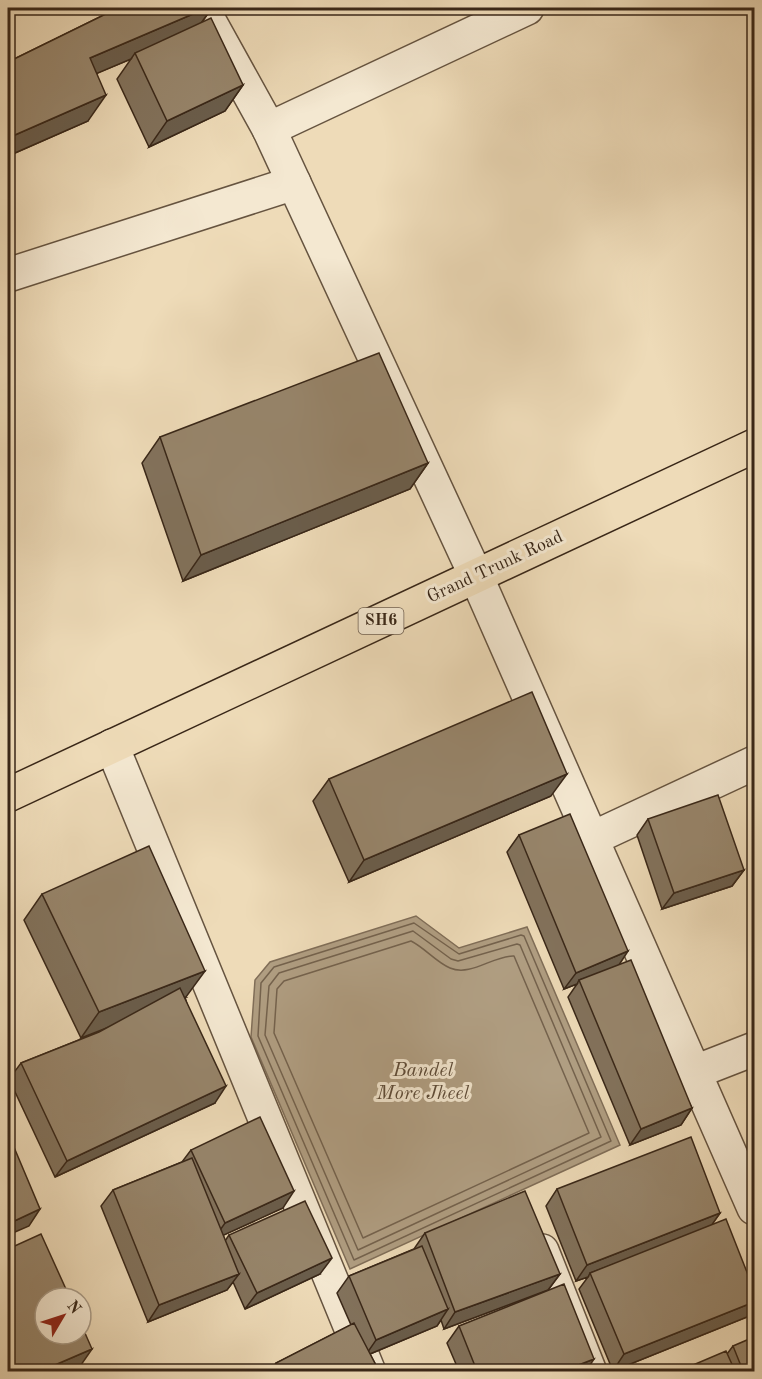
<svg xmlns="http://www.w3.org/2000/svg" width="762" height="1379" font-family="'Old Standard TT',serif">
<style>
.water{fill:#b09e82;stroke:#806e58;stroke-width:1.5}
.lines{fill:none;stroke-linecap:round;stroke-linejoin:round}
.shore{stroke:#74624d;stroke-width:1.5}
.minor-casing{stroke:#665440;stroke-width:36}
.tertiary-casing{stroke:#665440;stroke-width:36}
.primary-casing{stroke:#392718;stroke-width:36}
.minor{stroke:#f4e8d1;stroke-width:33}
.tertiary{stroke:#f4e8d1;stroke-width:33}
.primary{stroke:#eedbb8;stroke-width:33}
.wall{fill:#82725c;stroke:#392718;stroke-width:1.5}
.shaded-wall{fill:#6a5d4b;stroke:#392718;stroke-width:1.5}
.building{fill:#97856b;stroke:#392718;stroke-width:1.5}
.labels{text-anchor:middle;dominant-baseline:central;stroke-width:6;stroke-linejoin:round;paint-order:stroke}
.shield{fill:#f4e8d1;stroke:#716150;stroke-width:1.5}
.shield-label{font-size:16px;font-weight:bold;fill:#392718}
.street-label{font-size:18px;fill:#392718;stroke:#f4e8d1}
.water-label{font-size:20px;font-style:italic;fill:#5d4b38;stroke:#f4e8d1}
</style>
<rect width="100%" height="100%" fill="#eedbb8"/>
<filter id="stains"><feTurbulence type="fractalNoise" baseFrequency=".00333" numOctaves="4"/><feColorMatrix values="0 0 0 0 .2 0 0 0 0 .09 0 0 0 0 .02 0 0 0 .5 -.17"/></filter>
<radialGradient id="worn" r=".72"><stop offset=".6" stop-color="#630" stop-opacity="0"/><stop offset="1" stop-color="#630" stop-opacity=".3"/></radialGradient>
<path class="water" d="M416,916L459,948L527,927L620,1145L350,1269L251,1037L255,980L270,962Z"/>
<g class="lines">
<path class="shore" d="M414,923L459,954L521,935L524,936L611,1141L354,1260L258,1036L261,983L274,967Z
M413,931L451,959L458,961L517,944L520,945L601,1137L358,1250L265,1035L269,986L279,973Z
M411,941C425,948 436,962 450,968C471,977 494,955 514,956L589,1133L363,1238L274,1033L277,989L284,981Z"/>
<defs>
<path id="minor" d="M269,129L527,8
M8,275L294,183
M112,746L369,1372
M591,839L754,763
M695,1072L754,1049
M542,1251L590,1372"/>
<path id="tertiary" d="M202,8L269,129L476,576L754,1208"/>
<path id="primary" d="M8,795L754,446"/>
</defs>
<use href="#minor" class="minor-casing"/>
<use href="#tertiary" class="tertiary-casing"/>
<use href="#primary" class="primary-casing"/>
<use href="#minor" class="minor"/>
<use href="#tertiary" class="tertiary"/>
<use href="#primary" class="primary"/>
</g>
<path class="wall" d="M118,8H212L202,22L243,85L225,111L149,147L117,79L131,59L97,73L88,121L8,156V62Z
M160,437L428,463L410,489L183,581L142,463Z
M329,779L551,796L349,882L313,801Z
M754,809V833L749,817Z
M648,819L744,870L732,886L662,909L637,835Z
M519,835L619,964L692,1108L681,1125L630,1145L568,997L577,984L564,989L507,852Z
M42,894L186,997H185L215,1103L55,1177L9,1079L21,1063L99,1032L107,1028L81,1038L24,920Z
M191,1150L283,1208L223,1235L225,1241L229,1235L320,1274L245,1309L233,1282L227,1290L148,1322L101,1206L113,1190L182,1162Z
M557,1189L720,1213L712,1224L747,1317L613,1371L579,1289L588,1277L576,1281L546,1206Z
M425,1233L560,1274L548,1290L444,1329L441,1320L437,1326L370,1354L379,1371H269L276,1363L351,1325L337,1293L349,1276L414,1249Z
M459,1326L586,1371H459L447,1343Z
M733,1346L754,1371H679L727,1354Z"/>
<path class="shaded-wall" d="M207,8H212L196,30L135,53L131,59L72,84L90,58Z
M243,85L225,111L149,147L167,121Z
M106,95L88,121L8,156V138Z
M428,463L410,489L183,581L201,555Z
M567,774L551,796L349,882L364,860Z
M744,870L732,886L662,909L674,893Z
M628,951L617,968L579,980L577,984L564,989L576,973Z
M205,971L186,997L81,1038L99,1012Z
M226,1086L215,1103L55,1177L67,1161Z
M692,1108L681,1125L630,1145L641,1129Z
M294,1191L283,1208L213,1240L225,1223Z
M40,1209L29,1226L8,1235V1224Z
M720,1213L709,1229L590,1273L588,1277L576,1281L587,1265Z
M332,1258L320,1274L245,1309L257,1293Z
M239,1274L227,1290L148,1322L159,1305Z
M560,1274L548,1290L444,1329L455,1312Z
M754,1302V1306L747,1317L613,1371L624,1354Z
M448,1309L437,1326L365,1356L376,1340Z
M92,1349L81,1365L67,1371H41Z
M594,1359L586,1371H563Z"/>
<path class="building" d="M118,8H207L90,58L106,95L8,138V62Z
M211,18L243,85L167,121L135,53Z
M379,353L428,463L201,555L160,437Z
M532,692L567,774L364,860L329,779Z
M718,795L744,870L674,893L648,819Z
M570,814L628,951L576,973L519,835Z
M149,846L205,971L99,1012L42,894Z
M631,960L692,1108L641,1129L579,980Z
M180,988L226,1086L67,1161L21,1063L99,1032Z
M260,1117L294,1191L225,1223L191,1150Z
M8,1133L40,1209L8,1224Z
M691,1137L720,1213L587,1265L557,1189Z
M192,1158L239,1274L159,1305L113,1190Z
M525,1191L560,1274L455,1312L425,1233Z
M305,1201L332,1258L257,1293L229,1235Z
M726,1219L754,1290V1302L624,1354L590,1273Z
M41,1234L70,1298H45V1334H81V1324L92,1349L41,1371H8V1249Z
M422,1246L448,1309L376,1340L349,1276Z
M564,1284L594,1359L563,1371H477L459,1326Z
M354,1323L379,1371H280L276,1363Z
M754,1337V1371H743L733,1346Z
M726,1351L735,1371H679Z"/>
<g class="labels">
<rect class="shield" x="358.5" y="608" width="45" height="26" rx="4.5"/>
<g class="shield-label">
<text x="381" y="621">SH6</text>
</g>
<g class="street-label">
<text transform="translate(495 567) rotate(-25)">Grand Trunk Road</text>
</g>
<g class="water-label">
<text x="423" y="1071">Bandel<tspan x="423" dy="23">More Jheel</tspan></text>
</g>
</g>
<rect width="762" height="1379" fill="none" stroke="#eedbb8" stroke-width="30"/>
<rect x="9" y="9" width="744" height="1361" fill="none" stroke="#392718" stroke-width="3"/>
<rect x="15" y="15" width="732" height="1349" fill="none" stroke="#392718" stroke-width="1.5"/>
<g transform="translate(63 1316) rotate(51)"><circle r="28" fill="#f4e8d1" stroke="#a99b87" stroke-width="1.5"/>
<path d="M0-4.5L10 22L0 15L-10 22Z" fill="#8f2418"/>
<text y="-9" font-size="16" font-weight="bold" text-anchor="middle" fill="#392718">N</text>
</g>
<rect width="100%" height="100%" filter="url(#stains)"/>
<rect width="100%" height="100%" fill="url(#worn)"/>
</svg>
